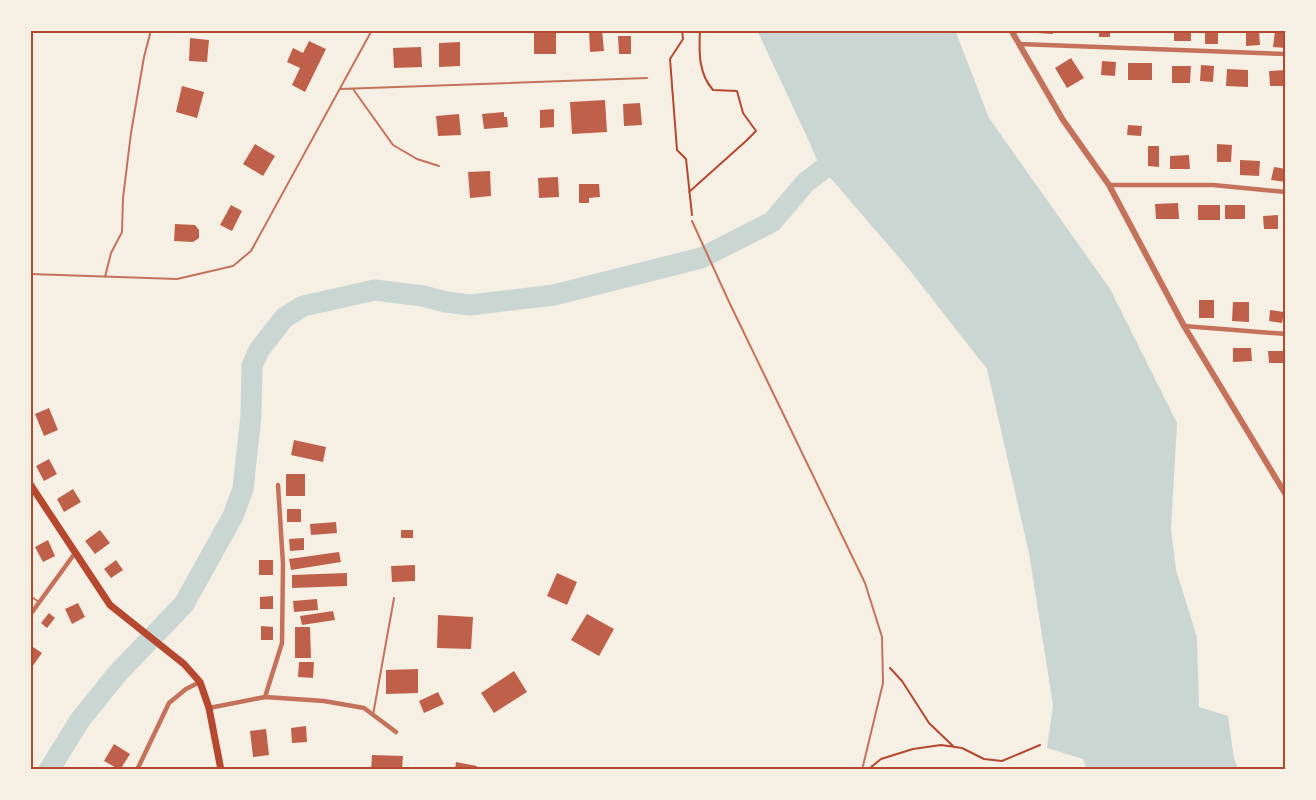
<svg xmlns="http://www.w3.org/2000/svg" width="1316" height="800" font-family="'Fira Sans Condensed',sans-serif">
<style>
.water{fill:#c9d6d2}
.lines{fill:none;stroke-linecap:round;stroke-linejoin:round}
.river{stroke:#c9d6d2;stroke-width:21}
.building{fill:#bf614a}
.path{stroke:#b5482f;stroke-width:2}
.service{stroke:#c5725c;stroke-width:2}
.minor{stroke:#c5725c;stroke-width:4.5}
.tertiary{stroke:#c5725c;stroke-width:6}
.secondary{stroke:#b5482f;stroke-width:7}
.neatline{fill:none;stroke:#b5482f;stroke-width:2}
</style>
<rect width="100%" height="100%" fill="#f6efe4"/>
<path class="water" d="M757,30H955L989,118L1110,289L1177,423L1171,529L1176,570L1197,637L1199,707L1228,716L1234,759L1239,770H1087L1083,759L1047,748L1053,705L1029,553L987,369L908,268L821,167Z"/>
<g class="lines">
<path class="river" d="M49,770L80,720L117,674L184,604L233,516L243,489L251,416L252,366L259,350L284,318L303,306L375,290L423,296L446,302L470,305L554,295L701,258L772,222L806,182L830,164L822,145"/>
</g>
<path class="building" d="M534,30H556V54H534Z
M589,30H602L604,51L590,52Z
M1037,30H1053V34L1037,33Z
M1099,30H1110V37H1099Z
M1174,30H1191V41H1174Z
M1205,30H1218V44H1205Z
M1246,31H1259L1260,45L1246,46Z
M1275,31L1286,32V48L1273,47Z
M618,36H631V54H619Z
M190,38L209,40L207,62L189,61Z
M309,41L326,49L305,92L292,85L300,68L287,62L293,48L303,53Z
M460,42V66L439,67V43Z
M421,47L422,67L394,68L393,48Z
M1071,58L1084,78L1067,88L1055,68Z
M1102,61L1116,62L1115,76L1101,75Z
M1128,63H1152V80H1128Z
M1201,65L1214,66L1213,82L1200,81Z
M1172,66H1191L1190,83H1172Z
M1227,69L1248,70V87L1226,86Z
M1286,70V86H1270L1269,71Z
M182,86L204,92L197,118L176,112Z
M605,100L607,132L572,134L570,102Z
M640,103L642,125L624,126L623,104Z
M554,109V127L540,128V110Z
M504,112V117H507L508,127L484,129L482,114Z
M459,114L461,135L438,136L436,116Z
M1128,125L1142,126L1141,136L1127,135Z
M255,144L275,156L263,176L243,164Z
M1217,144L1232,145L1231,162H1217Z
M1148,146H1159V167L1148,166Z
M1189,155L1190,169H1170V156Z
M1240,160L1260,161L1259,176L1240,175Z
M1274,167L1286,169V182L1271,180Z
M490,171L491,196L470,198L468,172Z
M558,177L559,197L539,198L538,178Z
M579,184H599L600,197L589,198V203H579Z
M1178,203L1179,219H1156L1155,204Z
M231,205L242,211L232,231L220,225Z
M1198,205H1220V220H1198Z
M1225,205H1245V219H1225Z
M1278,215V229H1264L1263,216Z
M175,224L195,225L199,230V238L193,242L174,241Z
M1199,300H1214V318H1199Z
M1233,302H1249V322L1232,321Z
M1270,310L1284,312L1282,323L1269,321Z
M1233,348H1251L1252,361L1233,362Z
M1268,351H1283V363H1269Z
M49,408L58,430L44,436L35,414Z
M294,440L326,447L323,462L291,455Z
M49,459L57,474L44,481L36,466Z
M286,474H305V496H286Z
M73,489L81,502L64,512L57,499Z
M287,509H301V522H287Z
M336,522L337,533L311,535L310,524Z
M100,530L110,543L95,554L85,541Z
M401,530H413V538H401Z
M304,538V550L290,551L289,539Z
M48,540L55,556L43,562L35,547Z
M339,552L341,562L291,570L289,559Z
M116,560L123,570L111,578L104,569Z
M259,560H273V575H259Z
M415,565V581L392,582L391,566Z
M347,573V586L292,588V575Z
M557,573L577,582L567,605L547,596Z
M273,596V609H260V597Z
M317,599L318,610L294,612L293,601Z
M78,603L85,617L72,624L65,609Z
M333,611L335,620L302,625L300,616Z
M49,613L55,618L47,628L41,623Z
M587,614L614,629L599,656L571,640Z
M438,615L473,617L471,649L437,648Z
M261,626L273,627V640H261Z
M295,627H310L311,658H295Z
M30,645L42,653L32,667L30,665Z
M299,662H314L313,678L298,677Z
M418,669V693L386,694V670Z
M514,671L527,692L494,713L481,693Z
M438,692L444,704L424,713L419,701Z
M306,726L307,742L292,743L291,728Z
M266,729L269,755L253,757L250,731Z
M114,744L130,754L120,770L104,761Z
M372,755L403,756L402,770H371Z
M456,762L477,766V770H455Z"/>
<g class="lines">
<path class="path" d="M682,30L683,39L670,59L677,150L686,159L692,215
M689,192L746,141L756,131L743,113L737,91L713,90C698,73 699,51 700,30
M890,668L902,681L929,723L954,747
M870,768L881,759L913,749L941,745L962,748L984,759L1002,761L1040,745"/>
<path class="service" d="M340,89L647,78
M353,89L393,145L417,159L439,166
M692,221L730,304L865,583L882,637L883,683L862,770
M30,274L177,279L233,266L251,251L372,30
M105,277L111,253L122,232L123,198L131,133L144,57L151,30
M30,596L39,602
M373,715L394,598"/>
<path class="minor" d="M1019,44L1286,54
M1109,185H1213L1286,192
M1184,326L1286,334
M30,615L75,553
M265,697L282,643L283,564L278,485
M209,708L265,697L324,701L364,708L396,732
M137,770L169,703L186,689L200,682"/>
<path class="tertiary" d="M1011,30L1063,120L1109,185L1184,326L1286,495"/>
<path class="secondary" d="M30,484L110,605L184,664L200,682L209,708L221,770"/>
</g>
<rect width="1316" height="800" fill="none" stroke="#f6efe4" stroke-width="63"/>
<rect x="32" y="32" width="1252" height="736" class="neatline"/>
</svg>
